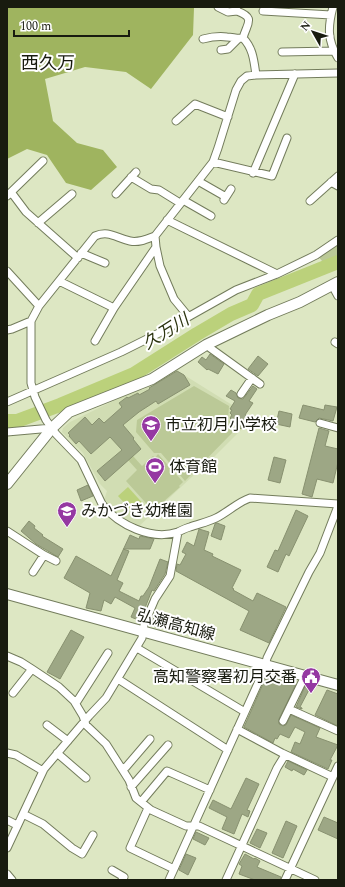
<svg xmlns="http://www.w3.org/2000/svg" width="345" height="887" font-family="Spectral,'Noto Sans JP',serif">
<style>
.built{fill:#d1ddb3}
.green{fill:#bbc997}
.forest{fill:#9fb45f}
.water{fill:#bbd17b}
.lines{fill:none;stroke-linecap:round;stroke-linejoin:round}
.river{stroke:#bbd17b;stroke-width:14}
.building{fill:#9da785;stroke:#889170}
.street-casing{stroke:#737c5c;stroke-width:9}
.secondary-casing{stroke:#737c5c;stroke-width:12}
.street{stroke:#fff;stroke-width:7}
.secondary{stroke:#fff;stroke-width:10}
.labels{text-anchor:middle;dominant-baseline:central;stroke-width:4;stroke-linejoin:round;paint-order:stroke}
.poi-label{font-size:16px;fill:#181b0f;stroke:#fff;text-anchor:start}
.street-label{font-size:16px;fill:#181b0f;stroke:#fff}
.water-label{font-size:17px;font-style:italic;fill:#2b330f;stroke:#fff}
.quarter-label{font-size:18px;fill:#181b0f;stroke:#fff}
</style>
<rect width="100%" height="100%" fill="#dde7c3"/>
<path class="built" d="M176,370L245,413L251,420L199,472L196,473L137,528L108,508L104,500L107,491L100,484L83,453L62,432L63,428L70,422L138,389L143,390Z"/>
<path class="green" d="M338,243V260L328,262L322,261L318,256Z
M194,386L229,406L228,420L233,424V432L185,481L161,453H154L136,432L137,420Z
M158,454L183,482L179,486L180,487L153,511L126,481L137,470L128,460L133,456L142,466L153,456L155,458Z"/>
<path class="forest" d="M7,7H193L194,8L193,35L151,89L126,72L85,67L45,79L53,121L77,143L103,150L117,167L91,190L66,183L47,155L27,149L7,159Z"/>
<path class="water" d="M128,487L147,508L137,517L118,496Z"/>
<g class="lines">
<path class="river" d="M7,421H17L60,405L134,374L197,334L231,314L252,305L258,294L338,262"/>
</g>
<path class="building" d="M210,354L224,364L218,374L208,369L207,370L198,362L202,357L206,360Z
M258,356L268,364L258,376L248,369Z
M177,371L184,375L190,385L158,404L156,401L139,412L123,425L134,438L133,439L141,449L105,481L97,471L122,450L110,437L91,454L79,441L76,444L69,436L70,435L68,433L85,417L92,425L99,418L104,423L122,407L119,403L127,397L128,398L138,393L139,395L150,389L149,388Z
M253,386L257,389L249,401L253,403L245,415L249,418L241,429L230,418L232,415L230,413L232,410L230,409L235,401L226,396L231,390L236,393L238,398L243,399Z
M303,405L324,410L325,405L337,407L333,421L319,418L315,422L299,418Z
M279,411L292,414L290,427L276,424Z
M319,428L329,431L325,446L338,449V462L333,483L317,479L312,497L302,494Z
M274,457L286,460L280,483L268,480Z
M88,485L93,496L81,501L77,490Z
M296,510L308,516L289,556L286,554L278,572L267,567L275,550L278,551Z
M29,521L35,526L34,528L43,535L42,536L63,549L58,557L36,544L21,531Z
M217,523L225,526L221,540L211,536L215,524Z
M199,529L209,532L204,550L213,554L212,556L241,570L232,588L234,589L233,590L253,601L257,593L286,607L269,643L240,630L249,611L176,571L177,564L180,565L186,554L182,552L187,542L194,546Z
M130,535L139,539L140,536L154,539L150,549H123L129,551L117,580L123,583L119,591L139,601L141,596H143L149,587L160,559L168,562L165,574L154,591L152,590L145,608L138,620L131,617L135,608L115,597L111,604L104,600L101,611L86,608L90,593L64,578L76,556L111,576Z
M155,614L165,617L160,629L151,625Z
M71,630L84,637L60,679L47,672Z
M267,675L279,680L281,677L296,684L279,719V724L283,726L286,725L291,715L320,728L316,737L338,745L330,760H332L328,769L291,752L295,742L300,744L305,732L295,727L289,738L280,734L277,739L275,738L273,743L244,727Z
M306,684L311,686L300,707L302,708V709L296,707Z
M327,690L338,694V726L315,715Z
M288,761L307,770L304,775L293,769L292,771L285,767Z
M246,778L259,784L247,810L250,811L248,817L242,814L234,834L222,829L227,817L209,808L213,800L231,809Z
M324,817L338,823V839L318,830Z
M286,821L297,826L283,858L272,853Z
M257,829L267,833L260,848L250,843Z
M196,832L209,838L205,845L193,839Z
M186,854L196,858L188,875L179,870Z
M245,854L254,859L255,858L260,861L257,867L281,877L280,880H255L239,874L242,866L239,864Z"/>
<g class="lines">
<defs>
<path id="street" d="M218,7L228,12L237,11
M236,7L237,11C256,18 247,23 243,38
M333,7C328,26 327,40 338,58
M263,11L331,15
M243,38C253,48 254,61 256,75
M203,39C211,37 219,36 227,37C233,37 237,39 243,38
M221,50L228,49L238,39
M282,52L334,51
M176,121L195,104L228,117
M213,162L272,176L287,138
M253,173L295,74
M131,177L151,189L159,190L180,203
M198,181L226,197
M331,182L338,186
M11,192L26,212L78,258
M116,194L136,172
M7,196L43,161
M183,200L211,216
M224,200L231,189
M310,201L338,176
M167,220L277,274
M38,223L72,194
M155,236C147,239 139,243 130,241C116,238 109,230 95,236L39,306L31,321V383L35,397L46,420L56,434L81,460L102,504C118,525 152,541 178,532C182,530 186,528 190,527C198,524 208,522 216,518C228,512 238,502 250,498L338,504
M156,247L160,266L174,299L188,316
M81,253L105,263
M7,271L39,306
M59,281L114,308
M332,285L338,296
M7,330L12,329L31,321
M95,341L114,308L156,247L155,236L213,162L218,148L236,90L241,81L247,76L256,75L338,73
M335,342L338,344
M206,345L260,384
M241,394L252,378
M7,402L121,352L165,330L236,290L277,274L316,255L338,240
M320,423L338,428
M7,432L52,428
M7,531L44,555L56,561
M33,572L44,555
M137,648L245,712
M7,656L21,662L32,669L59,687L74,701L83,716L86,725L106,744L122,769L129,780L136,798L151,810L186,826H199L315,880
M118,679L228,750
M13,693L32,669
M76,703L108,653
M289,709L338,731
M283,721L305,676
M47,725L68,741
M237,729L282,753L333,777
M7,753L16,755L43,771
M57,753L86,778
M122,769L126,767L150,739
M131,787L168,745
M141,802L167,771L210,790
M148,808L130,848L174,869
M23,814L43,824L72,848L82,854L93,835
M7,820L17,825
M7,848L44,769L89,716L106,698L142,638L144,625L155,599L170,576L178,532
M112,870L124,877L122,880
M7,874L12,880
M169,880L264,670L267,658L309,572L320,553L338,506
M226,880L277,768L285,755
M285,880L338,766"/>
<path id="secondary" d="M7,484L52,428L69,412L152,379L206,345L268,315L300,302L338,282
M7,594L338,685"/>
</defs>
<use href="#street" class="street-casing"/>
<use href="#secondary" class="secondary-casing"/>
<use href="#street" class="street"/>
<use href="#secondary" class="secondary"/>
</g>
<defs>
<symbol id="school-pin" viewBox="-11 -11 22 30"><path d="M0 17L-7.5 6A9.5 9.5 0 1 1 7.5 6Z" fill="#9538a2" stroke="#fff"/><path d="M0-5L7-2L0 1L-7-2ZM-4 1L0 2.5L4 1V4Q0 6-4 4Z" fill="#fff"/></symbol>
<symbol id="stadium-pin" viewBox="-11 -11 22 30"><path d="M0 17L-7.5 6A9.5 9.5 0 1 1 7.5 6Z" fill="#9538a2" stroke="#fff"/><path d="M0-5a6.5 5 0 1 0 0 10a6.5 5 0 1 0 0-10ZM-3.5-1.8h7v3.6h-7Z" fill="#fff"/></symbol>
<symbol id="civic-pin" viewBox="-11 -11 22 30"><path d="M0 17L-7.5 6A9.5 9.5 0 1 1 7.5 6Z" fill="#9538a2" stroke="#fff"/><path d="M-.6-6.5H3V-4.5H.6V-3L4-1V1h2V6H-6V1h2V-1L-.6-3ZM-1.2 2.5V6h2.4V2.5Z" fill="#fff"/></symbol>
</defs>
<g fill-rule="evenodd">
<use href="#school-pin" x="140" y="414" width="22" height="30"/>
<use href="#stadium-pin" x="144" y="456" width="22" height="30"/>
<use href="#school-pin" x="56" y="500" width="22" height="30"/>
<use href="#civic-pin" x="300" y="666" width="22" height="30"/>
</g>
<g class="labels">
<g class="poi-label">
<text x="165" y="425">市立初月小学校</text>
<text x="169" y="467">体育館</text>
<text x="81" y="511">みかづき幼稚園</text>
<text x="297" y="677" text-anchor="end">高知警察署初月交番</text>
</g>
<g class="street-label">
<text transform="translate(176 625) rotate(15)">弘瀬高知線</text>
</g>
<g class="water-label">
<text transform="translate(166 332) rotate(-32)">久万川</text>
</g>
<g class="quarter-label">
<text x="48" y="63">西久万</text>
</g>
</g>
<rect width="345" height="887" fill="none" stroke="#181b0f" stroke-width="16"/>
<g transform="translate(313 32) rotate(309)" stroke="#ffffff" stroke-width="3" paint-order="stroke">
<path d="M0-3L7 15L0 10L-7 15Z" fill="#181b0f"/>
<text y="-6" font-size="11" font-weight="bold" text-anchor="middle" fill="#181b0f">N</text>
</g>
<path d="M14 30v6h115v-6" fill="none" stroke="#181b0f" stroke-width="2"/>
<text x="20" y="30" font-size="12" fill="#181b0f" stroke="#ffffff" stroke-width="3" paint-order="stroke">100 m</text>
</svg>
